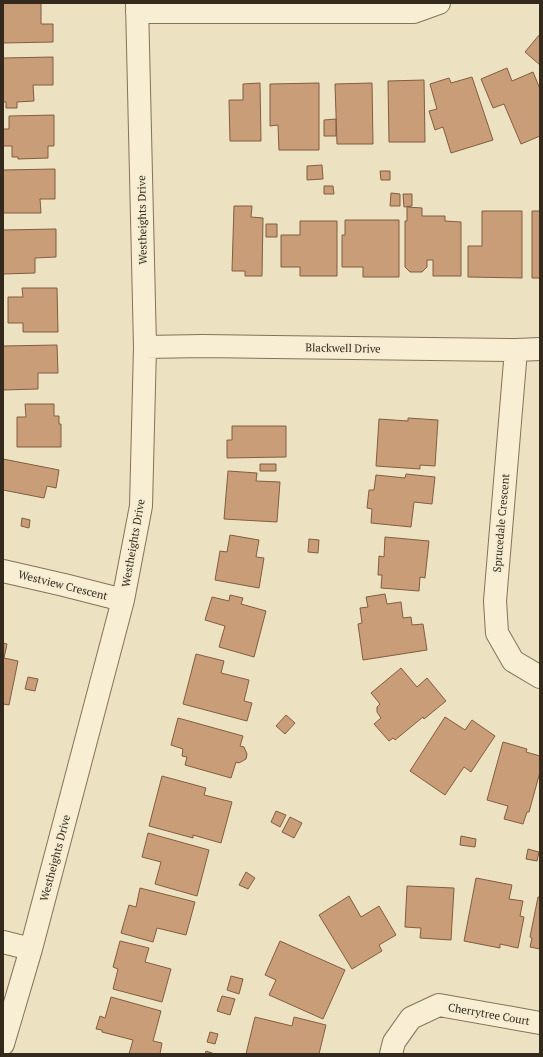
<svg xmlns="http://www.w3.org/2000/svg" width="543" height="1057" font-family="'PT Serif',serif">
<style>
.building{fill:#c99d77;stroke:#825d40}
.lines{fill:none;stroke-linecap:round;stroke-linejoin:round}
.minor-casing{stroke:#847259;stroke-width:24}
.minor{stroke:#f7eed3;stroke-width:22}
.labels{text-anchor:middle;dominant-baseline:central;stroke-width:3;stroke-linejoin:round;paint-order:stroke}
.street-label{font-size:11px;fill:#34291d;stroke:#f4ebd0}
</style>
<rect width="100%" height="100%" fill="#ece1c0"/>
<path class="building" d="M3,3H41V24H53V42L3,43Z
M540,34V65L525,52Z
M53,57V85H33L34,101L17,102V108H6V102H3V58Z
M507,68L512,81L533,72L540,89V136L521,144L504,104L493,108L481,79Z
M472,77L493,140L451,153L443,127L435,130L429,111L437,109L430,84L449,78L451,83Z
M424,80L425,142H389L388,81Z
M260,83L261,141H230L229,100H243V84Z
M319,83V150H279L278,125L270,126V84Z
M372,83L373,144H337L335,84Z
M54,115V146H48V158L18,159V157H12V146H3V129H9V116Z
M336,119V136H324V120Z
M322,165L323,179L307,180V166Z
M55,169V199H40L41,213H3V170Z
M380,171H390V180H381Z
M324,186H333L334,194H324Z
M391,193L400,194V206H390Z
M403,194H412V206L404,207Z
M234,206H252L251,217L263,218L262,276H245V271H232Z
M407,207L422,208V216H445V221L461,222V276H433V260H427V267L422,272H410L405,267V221H407Z
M482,211H522V278L468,277V246H482Z
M532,211H540V278H532Z
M345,220H399V277H363V267H342V235H345Z
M300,221H337V276H300V267H281V235H300Z
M266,224H277V237H266Z
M56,229V257L35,258V273L3,274V230Z
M22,288H57L58,332H23V323H8V297H23Z
M57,345L58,373H38V389L3,390V346Z
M25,404H54V416H59V424H61V447H17V417H26Z
M408,418L438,420L435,466L420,465V469L376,466L379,419L408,421Z
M232,426H286V457L227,458V440H232Z
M3,459L59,470L56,488L47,486L44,498L3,490Z
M260,464H276V471H260Z
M228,471L257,473L256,481L280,482L277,522L224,519Z
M406,474L435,477L432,504L414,502L411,527L371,523L372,509L367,508L369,490H374L376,475L405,478Z
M22,518L30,520L29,528L21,526Z
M230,535L259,540L256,557L264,558L259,588L215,580L220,551L227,552Z
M385,537L429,541L425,578L420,577L419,591L381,588L382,575H378L379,556L384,557Z
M309,539L319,540L318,553L308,552Z
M385,594L387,604L401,602L403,618L411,617L412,625L423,624L427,650L363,660L358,624L362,623L360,608L368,607L366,597Z
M230,595L243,598L241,604L266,611L254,657L219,647L225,626L205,620L212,597L229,601Z
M3,643L7,644L4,658L18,661L9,705L3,704Z
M196,654L224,661L221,673L249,680L244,701L252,703L247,721L183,704Z
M401,668L417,687L427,678L446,701L424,719L423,717L395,740L393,738L389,741L374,724L381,718L377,712V707L380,704L371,693Z
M28,677L38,679L35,691L25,689Z
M286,715L295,723L285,734L276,726Z
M445,717L465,730L472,720L495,736L471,772L464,767L445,795L410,771Z
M178,718L243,736L240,746L244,747L247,754L246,759L239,763L236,762L231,778L185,765L187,757L182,756L183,749L171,745Z
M503,742L527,749L526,752L540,756V772L529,812H527L523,824L504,819L508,806L487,800Z
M162,776L206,788L204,795L232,802L221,843L193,835V838L149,826Z
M276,811L286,815L280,827L271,822Z
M290,817L302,823L294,838L282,832Z
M148,833L209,850L197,896L155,884L161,862L142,857Z
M461,836L476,839L475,847L460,845Z
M528,849L539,852L537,861L526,859Z
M246,872L255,878L248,889L239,885Z
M476,878L512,885L509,899L523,901L520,916L524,917L518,948L500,944V948L464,941Z
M407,886L454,888L451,940L420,938L421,928L405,927Z
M140,888L195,902L186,935L157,928L153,942L121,933L129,905L136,907Z
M349,896L361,917L379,906L396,935L379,945L382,951L352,969L319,915Z
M538,897H540V949L530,947L532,938L530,937Z
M120,941L149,948L145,962L171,969L162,1002L113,989L118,969L113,967Z
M280,941L345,970L323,1019L269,995L276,980L265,975Z
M231,976L243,979L239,994L227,990Z
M222,996L235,999L230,1015L217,1011Z
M111,997L161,1011L153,1041L162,1043L160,1054H129L133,1040L102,1032V1030L96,1029L100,1016L105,1018Z
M255,1017L292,1026L294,1017L326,1025L319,1054H246Z
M210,1032L218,1034L215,1044L207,1042Z
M206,1051L215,1054H205Z"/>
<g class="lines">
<defs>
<path id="minor" d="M137,12H414L439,3
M145,347L203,346L516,350L540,349
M516,350L495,601L497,633L513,661L540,677
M3,571L64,585L123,600
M3,942L31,949
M3,1044L31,949L123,600L141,506L145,347L137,3
M391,1054L394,1042L411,1018L439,1005L540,1023"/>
</defs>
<use href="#minor" class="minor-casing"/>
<use href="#minor" class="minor"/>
</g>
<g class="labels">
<g class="street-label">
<text transform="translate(142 220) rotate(-91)">Westheights Drive</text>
<text transform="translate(343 348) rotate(1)">Blackwell Drive</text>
<text transform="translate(501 523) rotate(-85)">Sprucedale Crescent</text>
<text transform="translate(133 543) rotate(-80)">Westheights Drive</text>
<text transform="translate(63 585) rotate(14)">Westview Crescent</text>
<text transform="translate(55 858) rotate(-75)">Westheights Drive</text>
<text transform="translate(489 1014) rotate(10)">Cherrytree Court</text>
</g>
</g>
<rect width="543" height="1057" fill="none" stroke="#34291d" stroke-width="8"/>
</svg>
